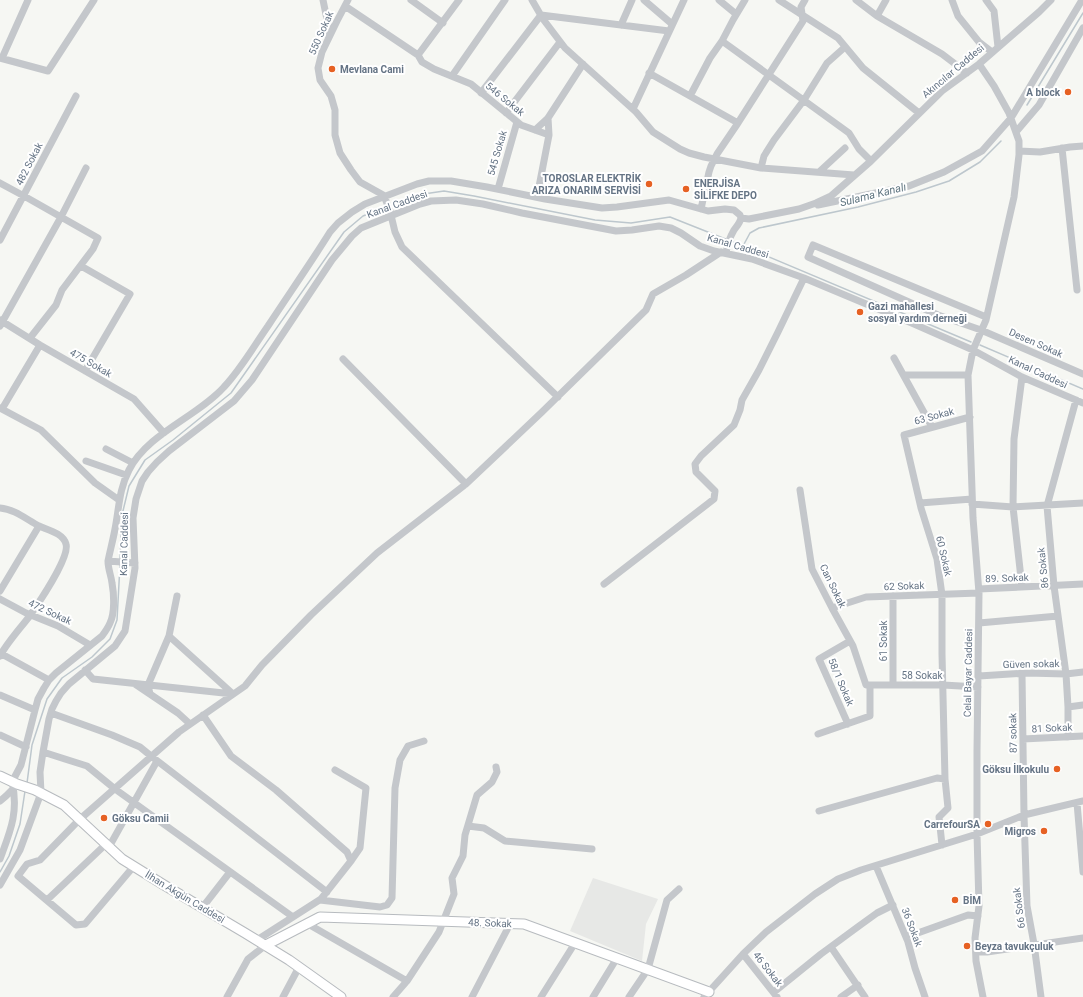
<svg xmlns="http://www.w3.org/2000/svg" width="1083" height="997" font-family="Roboto,sans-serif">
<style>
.built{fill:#e7e8e6}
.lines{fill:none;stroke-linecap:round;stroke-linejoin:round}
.stream{stroke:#bdc7cd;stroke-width:1.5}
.major-casing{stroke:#b7bbbf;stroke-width:11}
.minor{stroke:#c4c7cb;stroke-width:7}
.major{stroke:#fff;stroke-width:9}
.poi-dot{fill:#e66123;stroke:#fff;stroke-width:1.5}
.labels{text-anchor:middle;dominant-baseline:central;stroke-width:4;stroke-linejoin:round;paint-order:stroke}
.street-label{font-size:10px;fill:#657485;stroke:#fff}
.poi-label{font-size:10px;font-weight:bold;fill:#657485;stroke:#fff;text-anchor:start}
.water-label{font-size:11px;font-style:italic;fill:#607681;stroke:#fff}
</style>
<rect width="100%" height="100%" fill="#f6f7f3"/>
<path class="built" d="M593,878L658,899L646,924L642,961L570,931Z"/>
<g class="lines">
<path class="stream" d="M1027,105L1083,13
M395,203L417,195L444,191L474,196L595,220L631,223L670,217L728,240
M731,241L971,342
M743,246L750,233L759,228L858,207L916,192L949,181L980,162L1001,141
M980,345L1083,389
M120,559L122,515L129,486L145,460L173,440L231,393L344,232L363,216L386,207
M27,783L32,745L47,699L62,678L92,657L110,639L117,620L120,565
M0,872L9,856L20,824L25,791"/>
<defs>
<path id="major" d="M0,776L17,784L35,790L64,805L122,859L164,885L245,933L289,960L341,997
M266,945L320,917L524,924L709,992"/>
</defs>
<use href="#major" class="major-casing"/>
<path class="minor" d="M323,0L329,29L327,35
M348,0L337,21L322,52L318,68L320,80L331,96L335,110V135L340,153L351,170L360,182L385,196L386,201L390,211L395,232L402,247L558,397
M411,0L443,23
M532,0L543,19L565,48L636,112L653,132L680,149L689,153L704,157L761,168L854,175
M644,0L672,24
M719,0L736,14
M779,0L838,38L863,68L919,113
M856,0L877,16L942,54L967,73
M952,0L958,16L979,42L992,52
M986,0L994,11L998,47
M345,6L418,55L459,0
M877,16L886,0
M621,25L632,0
M722,41L849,133L859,149L871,161
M418,55L422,62L434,69L471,84L521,125L549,135L537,197
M0,58L48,71L94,0
M2,58L28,0
M979,64L994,86L1009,113L1019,141V155L1014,197L986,320L973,350L968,375L973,518L979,593L977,751V834L979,906L975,938L976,961L983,997
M649,73L738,123
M452,76L505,0
M481,93L541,15L669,31
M690,96L710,58L722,41L733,20L745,0
M633,109L684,0
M506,113L560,42
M548,118L549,135
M535,130L548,118L583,64
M1016,132L1039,105L1083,28
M1062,148L1077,290
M1019,151L1040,152L1070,147L1083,146
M761,168L764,156L774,140L804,100L827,63L845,47
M819,172L845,148
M0,183L24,196L98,238L93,249L62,290L56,305L30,338
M498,189L517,122
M818,205L909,186L944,172L982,151L1011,118L1082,0
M701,209L709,172L711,166L717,154L736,126L803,21L801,7L805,0
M741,218L749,219L799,209L816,203L831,196L871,161L942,91L979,64L1039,12L1051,0
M0,240L76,96
M81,266L130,294L85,371
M986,317L813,245L808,257L938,315L981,330L1083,374
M0,320L40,345L134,399L164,433
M0,326L61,217L86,168
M894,358L932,427
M343,359L466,484
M904,375H968
M1022,377L1014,439L1013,507L1022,587
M0,408L41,430L95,483L119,500
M2,409L40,345
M106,449L133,463
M86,461L126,475
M800,490L812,569L832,608L853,646L866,685H943L978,687
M920,503L972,499
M972,504L1013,507L1083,503
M0,508C14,509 26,519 39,526C48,530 63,533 66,544C70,557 38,604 29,617C20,628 6,644 0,656
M108,561L135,563
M604,584L714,499L715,491L696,472L695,464L701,456L734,425L740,410L742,400L759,370L778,332L804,278
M979,589L1083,584
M0,591L39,526
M0,599L26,613L58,626L90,645
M832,608L866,597L979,593
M979,623L1058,616
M169,636L233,694
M0,653L49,680
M85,670L93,679L233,694
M1022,674L1024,815L1027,906L1034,944L1041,997
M979,676L1027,673L1066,674L1083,672
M135,684L178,713L190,724
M893,685V596
M150,694L148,685L169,636L177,596
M0,695L35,710
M1068,707L1083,705
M51,713L112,735L140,747L151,756L327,892
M203,715L231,756L276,790L347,852L351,861
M848,724L819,659L850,641
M818,734L870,716V685
M0,735L26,747
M1068,737V707L1066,674L1054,586L1047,506L1076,400
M1023,739L1083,736
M43,752L87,766L115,789L293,917
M0,801L6,796L14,788
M1077,803L1083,872
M819,811L937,778L945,779L942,654V595L937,559L921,508L904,435L970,417
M468,826L484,828L505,841L592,849
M942,845L939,817L948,808L945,779
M109,847L157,761
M0,859C10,832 19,812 12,782L21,765L35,710L38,699L44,688L49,680L56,673L102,636C105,632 108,628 110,623C115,613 114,594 112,583C111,575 108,569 108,561C110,551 113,540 115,529C119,509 119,489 129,470C148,433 197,417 224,387C241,369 254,346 268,326C289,294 310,264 330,232L338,223L352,212L365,204L417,184L429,181H451L487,187L545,199L602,208L617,207L669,200L708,211L725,209L734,210L740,215L741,218C740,223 737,226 734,230C730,237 727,245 726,253
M134,866L85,924L76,925L18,876L27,864L40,860L79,820L179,732L245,686L262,665L311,615L377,553L466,484L542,412L646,310L653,294L686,275L721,252
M876,866L908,942L915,968L925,997
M0,885L20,850L41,793L40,772L43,752L49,719L52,709L56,701L61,693L69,684L115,646L125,631L135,568L133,518L136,499L142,481L148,472L157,462L169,451L234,401L252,380L332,260L352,236L361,228L420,204L431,201L456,200L483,204L522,213L616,231L632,230L659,226L671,228L681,233L700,246L714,251L752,259L804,278L914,324L973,350L1022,377L1083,403
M47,900L106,844
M320,900L380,907L387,905L392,898L395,788L400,760L408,746L424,741
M202,908L230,872
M308,924L407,981
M906,936L915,934L968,915L978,916
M257,940L321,899L351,861L360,848L366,788L335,770
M831,947L865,997
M976,952H987L1083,938
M743,954L777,997
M774,992L821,954L859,926L877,913L893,905
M227,997L248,959L266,945
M283,997L299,967
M393,997L407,981L439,932L454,894L452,878L463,856L465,835L477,795L492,782L497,772L496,767
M472,997L510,924
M541,997L575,943
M593,997L617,958
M629,997L648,969L667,900L679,889
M704,997L743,954L766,932L815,894L838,879L861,870L977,834L1024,815L1083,801
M841,997L858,985"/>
<use href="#major" class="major"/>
</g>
<g class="poi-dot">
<circle cx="332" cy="69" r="4"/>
<circle cx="1068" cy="92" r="4"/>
<circle cx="649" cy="184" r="4"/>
<circle cx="686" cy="189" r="4"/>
<circle cx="860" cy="312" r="4"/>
<circle cx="1057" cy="769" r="4"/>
<circle cx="104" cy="818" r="4"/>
<circle cx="988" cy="824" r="4"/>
<circle cx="1044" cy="831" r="4"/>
<circle cx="955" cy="900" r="4"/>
<circle cx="967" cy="946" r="4"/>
</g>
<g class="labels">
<g class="street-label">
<text transform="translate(321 33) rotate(-66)">550 Sokak</text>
<text transform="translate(953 71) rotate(-40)">Akıncılar Caddesi</text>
<text transform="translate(505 99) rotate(39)">546 Sokak</text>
<text transform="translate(497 153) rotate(-74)">545 Sokak</text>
<text transform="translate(29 164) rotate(-63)">482 Sokak</text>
<text transform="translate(397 204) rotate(-20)">Kanal Caddesi</text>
<text transform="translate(738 246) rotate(16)">Kanal Caddesi</text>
<text transform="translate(1036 343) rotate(24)">Desen Sokak</text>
<text transform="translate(91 363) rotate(30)">475 Sokak</text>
<text transform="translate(1038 372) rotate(25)">Kanal Caddesi</text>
<text transform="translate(934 416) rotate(-15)">63 Sokak</text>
<text transform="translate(124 544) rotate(-89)">Kanal Caddesi</text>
<text transform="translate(944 556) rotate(77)">60 Sokak</text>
<text transform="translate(1043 568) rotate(-96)">86 Sokak</text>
<text transform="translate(1007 578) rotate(-2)">89. Sokak</text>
<text transform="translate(833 586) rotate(64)">Can Sokak</text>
<text transform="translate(904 586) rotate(-2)">62 Sokak</text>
<text transform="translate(50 612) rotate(25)">472 Sokak</text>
<text transform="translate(883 641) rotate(-90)">61 Sokak</text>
<text transform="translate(1031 664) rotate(-1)">Güven sokak</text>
<text transform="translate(968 673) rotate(-89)">Celal Bayar Caddesi</text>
<text x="922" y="675">58 Sokak</text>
<text transform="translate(841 682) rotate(67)">58/1 Sokak</text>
<text transform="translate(1052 728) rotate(-3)">81 Sokak</text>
<text transform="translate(1013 733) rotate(-91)">87 sokak</text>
<text transform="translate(185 897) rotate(31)">İlhan Akgün Caddesi</text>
<text transform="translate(1019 908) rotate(-97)">66 Sokak</text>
<text transform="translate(490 923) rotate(2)">48. Sokak</text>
<text transform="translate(912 927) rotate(69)">36 Sokak</text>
<text transform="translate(768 969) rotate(52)">46 Sokak</text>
</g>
<g class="poi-label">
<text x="340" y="69">Mevlana Cami</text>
<text x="1060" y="92" text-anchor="end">A block</text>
<text x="641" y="178" text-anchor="end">TOROSLAR ELEKTRİK<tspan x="641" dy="12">ARIZA ONARIM SERVİSİ</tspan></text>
<text x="694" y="183">ENERJİSA<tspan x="694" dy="12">SİLİFKE DEPO</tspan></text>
<text x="868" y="306">Gazi mahallesi<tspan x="868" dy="12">sosyal yardım derneği</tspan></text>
<text x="1049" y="769" text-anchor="end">Göksu İlkokulu</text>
<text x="112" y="818">Göksu Camii</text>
<text x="980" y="824" text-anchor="end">CarrefourSA</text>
<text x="1036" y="831" text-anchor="end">Migros</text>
<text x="963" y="900">BİM</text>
<text x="975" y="946">Beyza tavukçuluk</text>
</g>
<g class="water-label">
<text transform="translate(873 195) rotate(-14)">Sulama Kanalı</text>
</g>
</g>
</svg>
